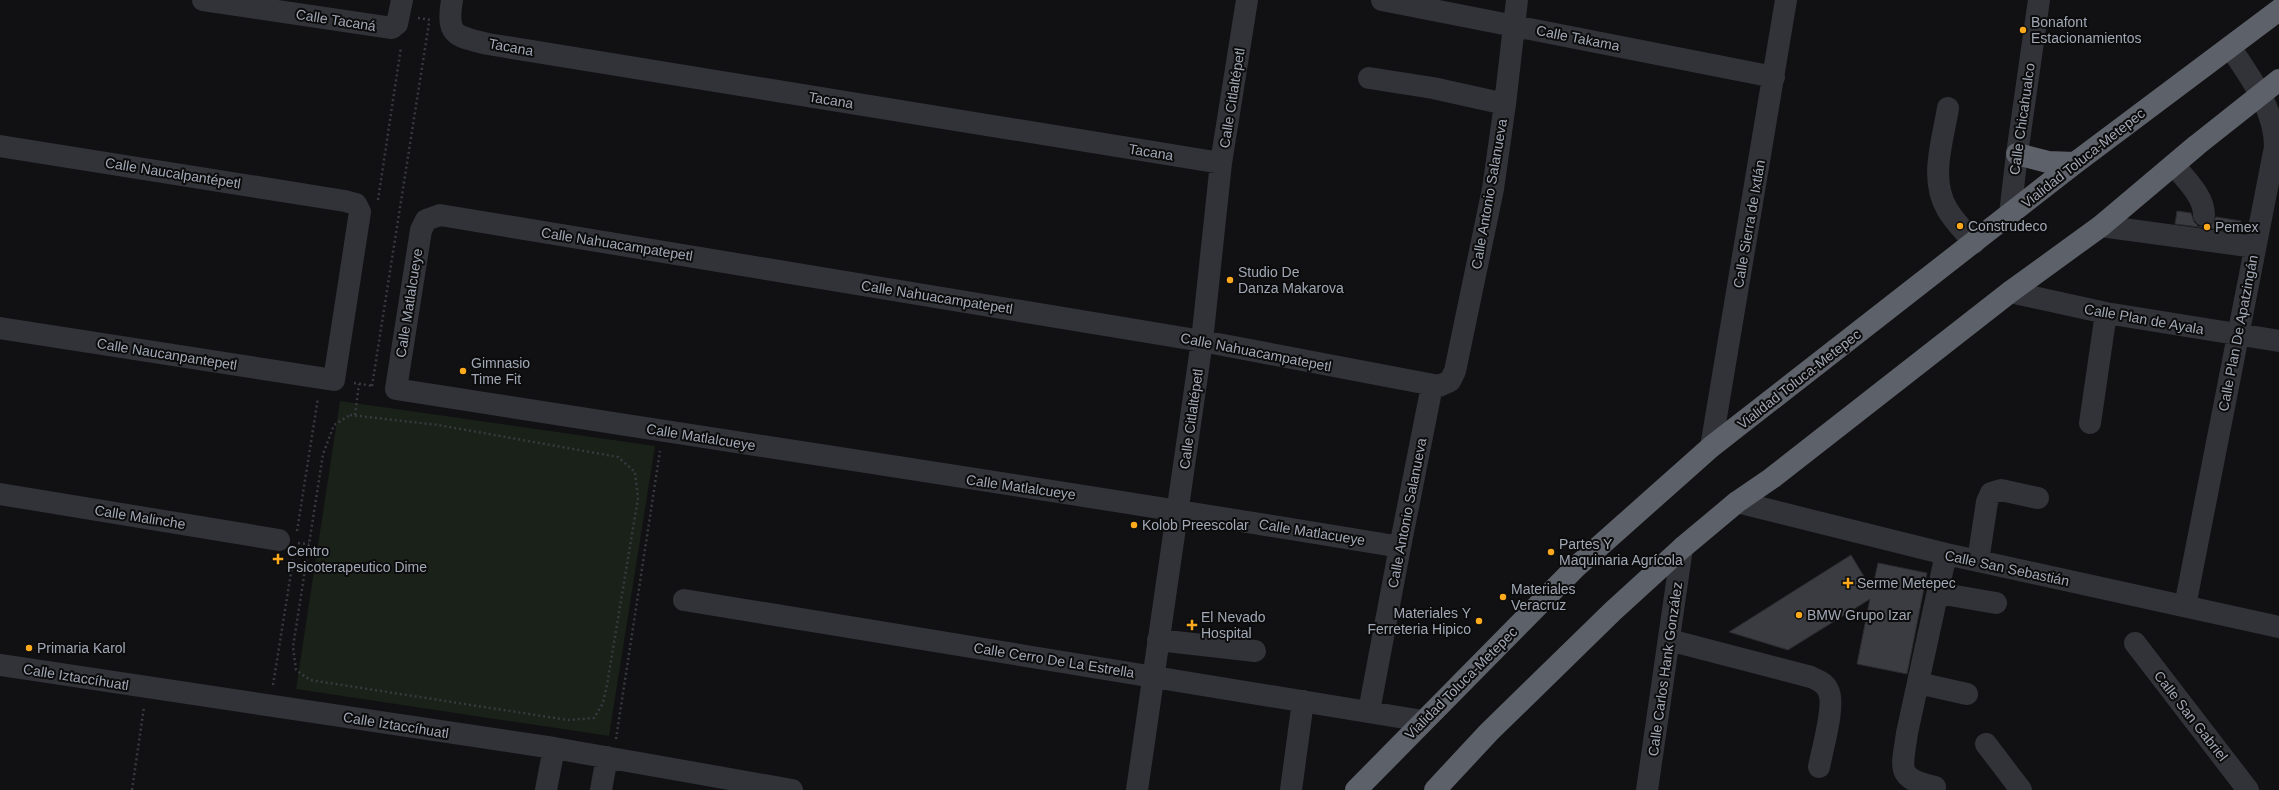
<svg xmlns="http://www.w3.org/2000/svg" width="2279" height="790" font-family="Arial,sans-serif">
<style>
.green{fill:#192119}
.building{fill:#3a3c41;stroke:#2b2b2f}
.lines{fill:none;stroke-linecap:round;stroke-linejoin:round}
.path{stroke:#373a3f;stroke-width:2.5;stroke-dasharray:2 3;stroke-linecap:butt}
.minor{stroke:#313338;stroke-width:22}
.highway{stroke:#5d6169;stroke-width:22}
.poi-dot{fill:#ffa91c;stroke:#0c0c0d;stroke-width:1.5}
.labels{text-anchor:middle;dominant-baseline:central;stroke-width:4;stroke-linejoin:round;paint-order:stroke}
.street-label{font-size:14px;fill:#a1a8b5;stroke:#0c0c0d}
.poi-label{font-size:14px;fill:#a1a8b5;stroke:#0c0c0d;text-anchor:start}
</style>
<rect width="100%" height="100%" fill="#111113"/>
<path class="green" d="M340,401L655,446L609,736L296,689Z"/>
<path class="building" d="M2177,211L2191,213L2194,222L2199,227L2211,225L2216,217L2241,221L2239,232L2175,224Z
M1851,555L1872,590L1878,563L1927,573L1907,674L1857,664L1870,599L1788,650L1729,632Z"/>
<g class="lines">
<path class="path" d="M418,18L431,20
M378,200L401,47
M354,383L373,386
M372,386L429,23
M350,415L438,425L618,457L635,472L638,498L607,685L603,703L594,718L568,720L310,680L296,670L293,647L323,454L334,425Z
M355,415L359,384
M297,531L318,398
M298,543L309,544
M273,685L294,554
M616,739L660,451
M132,790L144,707"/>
<path class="minor" d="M203,0L392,28L397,24L402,0
M452,0C446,37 456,36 488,44L1221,163
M1382,0L1774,77
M1369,78L1433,88L1505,104
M1948,108C1943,140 1929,179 1947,209C1954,221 1965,232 1974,243
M0,146L345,201L356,204L360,212L334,380L0,328
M2174,165C2185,179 2204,196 2204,215
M2010,214L2017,154L2039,0
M2101,226L2255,247
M2010,292L2106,313L2279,341
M2090,423L2106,313
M1711,447L1786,0
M0,494L279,540
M1737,502L1946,554L2279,627
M1400,547C1065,491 730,442 396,389L421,230L426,220L440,215L1202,341L1439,386L1450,381L1455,371L1493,189L1505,104L1517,0
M1978,561L1987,502L1991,493L2001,490L2038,498
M1938,593L1996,603
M684,600L1423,721
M2185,606L2275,147C2275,109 2250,77 2230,47
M1158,640L1255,651
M1669,640L1811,677C1818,680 1825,683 1828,690C1836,704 1822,750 1819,767
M2135,643L2248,790
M0,665L554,748L792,790
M1918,683L1967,694
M1369,711L1400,547L1432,386
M1986,744L2021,790
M1935,787C1895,778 1902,769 1907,733L1946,554
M546,790L554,748
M601,790L607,757
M1137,790L1202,341L1221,163L1247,0
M1291,790L1303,701
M1647,790L1682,548"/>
<path class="highway" d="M2017,154L2048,162L2075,163
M1356,790L1576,567L1711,447L2075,163L2279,10
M1435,790L1489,732L1613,611L1682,548L1737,502L1772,478L2010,292L2101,226L2197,145L2279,80"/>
</g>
<g class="poi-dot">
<circle cx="2023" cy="30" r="4"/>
<circle cx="1960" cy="226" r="4"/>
<circle cx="2207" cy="227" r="4"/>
<circle cx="1230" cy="280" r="4"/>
<circle cx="463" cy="371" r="4"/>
<circle cx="1134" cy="525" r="4"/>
<circle cx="1551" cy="552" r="4"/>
<path d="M276 553h4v4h4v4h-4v4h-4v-4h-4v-4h4z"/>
<path d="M1846 577h4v4h4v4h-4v4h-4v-4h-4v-4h4z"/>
<circle cx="1503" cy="597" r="4"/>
<circle cx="1799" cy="615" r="4"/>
<circle cx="1479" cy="621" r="4"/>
<path d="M1190 619h4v4h4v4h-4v4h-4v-4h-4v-4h4z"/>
<circle cx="29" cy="648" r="4"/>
</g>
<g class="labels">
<g class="street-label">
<text transform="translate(336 20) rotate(9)">Calle Tacaná</text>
<text transform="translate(1578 38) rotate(11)">Calle Takama</text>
<text transform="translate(511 47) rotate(10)">Tacana</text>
<text transform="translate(1232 98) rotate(-81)">Calle Citlaltépetl</text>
<text transform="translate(831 100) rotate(9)">Tacana</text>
<text transform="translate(2022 119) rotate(-82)">Calle Chicahualco</text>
<text transform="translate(1151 152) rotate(9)">Tacana</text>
<text transform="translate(2083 158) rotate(-38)">Vialidad Toluca-Metepec</text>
<text transform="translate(173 173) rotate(9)">Calle Naucalpantépetl</text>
<text transform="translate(1489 194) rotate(-80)">Calle Antonio Salanueva</text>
<text transform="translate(1749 224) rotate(-80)">Calle Sierra de Ixtlán</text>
<text transform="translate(617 244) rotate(9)">Calle Nahuacampatepetl</text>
<text transform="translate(937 297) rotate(9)">Calle Nahuacampatepetl</text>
<text transform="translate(409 303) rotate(-81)">Calle Matlalcueye</text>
<text transform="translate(2144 319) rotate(10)">Calle Plan de Ayala</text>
<text transform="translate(2238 333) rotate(-79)">Calle Plan De Apatzingán</text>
<text transform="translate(1256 352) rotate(11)">Calle Nahuacampatepetl</text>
<text transform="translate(167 354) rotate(9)">Calle Naucanpantepetl</text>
<text transform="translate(1799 379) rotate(-38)">Vialidad Toluca-Metepec</text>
<text transform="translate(1191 419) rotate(-82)">Calle Citlaltépetl</text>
<text transform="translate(701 437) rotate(9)">Calle Matlalcueye</text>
<text transform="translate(1021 487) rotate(8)">Calle Matlalcueye</text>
<text transform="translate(1407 513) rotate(-79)">Calle Antonio Salanueva</text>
<text transform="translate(140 517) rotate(9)">Calle Malinche</text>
<text transform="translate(1312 532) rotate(9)">Calle Matlacueye</text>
<text transform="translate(2007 568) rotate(12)">Calle San Sebastián</text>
<text transform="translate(1054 660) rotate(9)">Calle Cerro De La Estrella</text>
<text transform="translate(1665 669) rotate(-82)">Calle Carlos Hank González</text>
<text transform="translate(76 677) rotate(9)">Calle Iztaccíhuatl</text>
<text transform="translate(1461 683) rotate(-45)">Vialidad Toluca-Metepec</text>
<text transform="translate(2191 716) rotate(52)">Calle San Gabriel</text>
<text transform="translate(396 725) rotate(9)">Calle Iztaccíhuatl</text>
</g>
<g class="poi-label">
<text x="2031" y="22">Bonafont<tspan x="2031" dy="16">Estacionamientos</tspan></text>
<text x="1968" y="226">Construdeco</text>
<text x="2215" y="227">Pemex</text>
<text x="1238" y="272">Studio De<tspan x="1238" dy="16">Danza Makarova</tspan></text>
<text x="471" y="363">Gimnasio<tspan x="471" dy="16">Time Fit</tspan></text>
<text x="1142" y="525">Kolob Preescolar</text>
<text x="1559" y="544">Partes Y<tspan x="1559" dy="16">Maquinaria Agrícola</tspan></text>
<text x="287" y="551">Centro<tspan x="287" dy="16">Psicoterapeutico Dime</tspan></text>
<text x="1857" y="583">Serme Metepec</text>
<text x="1511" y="589">Materiales<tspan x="1511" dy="16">Veracruz</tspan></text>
<text x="1471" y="613" text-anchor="end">Materiales Y<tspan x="1471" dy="16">Ferreteria Hipico</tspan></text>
<text x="1807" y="615">BMW Grupo Izar</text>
<text x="1201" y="617">El Nevado<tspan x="1201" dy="16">Hospital</tspan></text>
<text x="37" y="648">Primaria Karol</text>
</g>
</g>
</svg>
